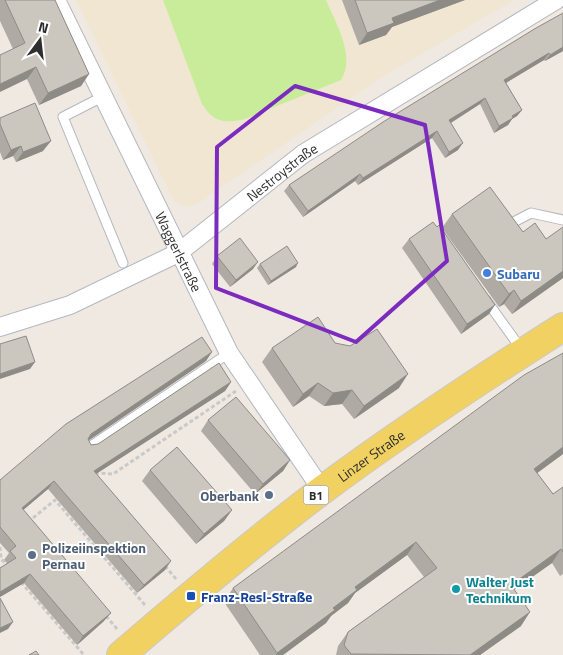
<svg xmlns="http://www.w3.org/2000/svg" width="563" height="655" font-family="'Titillium Web',sans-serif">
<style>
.education{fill:#f0e6d1}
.pitch{fill:#c9ec9a}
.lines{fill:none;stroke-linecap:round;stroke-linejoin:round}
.service-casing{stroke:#b4b7c1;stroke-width:11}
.minor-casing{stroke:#b4b7c1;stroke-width:20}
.primary-casing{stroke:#c9c9c9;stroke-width:30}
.path{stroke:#c9c9c9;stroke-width:3;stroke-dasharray:4 2.5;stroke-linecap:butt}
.service{stroke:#fff;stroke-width:9}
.minor{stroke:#fff;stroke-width:18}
.primary{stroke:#f2d163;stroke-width:28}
.wall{fill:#afaba4}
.shaded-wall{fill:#8e8b86}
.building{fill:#cbc7bf;stroke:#8e8b86}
.marked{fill:none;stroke:#7b2cbf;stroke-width:4;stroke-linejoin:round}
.shop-dot{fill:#3f7fe0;stroke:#fff;stroke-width:2}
.service-dot{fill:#5c6f8a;stroke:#fff;stroke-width:2}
.culture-dot{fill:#0f9aa8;stroke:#fff;stroke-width:2}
.transit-dot{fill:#1a4fb4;stroke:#fff;stroke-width:2}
.labels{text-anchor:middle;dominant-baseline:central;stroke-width:4;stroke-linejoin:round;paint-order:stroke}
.shield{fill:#fff;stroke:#6d6d6d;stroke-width:1}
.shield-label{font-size:12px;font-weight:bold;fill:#2e2e2e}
.street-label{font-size:14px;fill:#2e2e2e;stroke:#fff}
.shop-label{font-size:14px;font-weight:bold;fill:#366cbe;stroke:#fff;text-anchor:start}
.service-label{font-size:14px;font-weight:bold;fill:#4e5e75;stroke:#fff;text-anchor:end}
.culture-label{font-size:14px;font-weight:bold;fill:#0d838f;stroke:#fff;text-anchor:start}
.transit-label{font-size:14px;font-weight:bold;fill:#164399;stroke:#fff;text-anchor:start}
</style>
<rect width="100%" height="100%" fill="#efe9e1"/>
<path class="education" d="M76,0H514L382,77L197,204L185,206L174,201Z"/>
<path class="pitch" d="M163,0H326C336,24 356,56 341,80L245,119C225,124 213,122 202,104Z"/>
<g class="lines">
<defs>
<path id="service" d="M104,96L63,117L123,263
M506,226L531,213L563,220
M486,300L522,350
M88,448L229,353"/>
<g id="minor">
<path id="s1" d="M56,0L229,353L322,490"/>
<path id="s2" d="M0,327L70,305L178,253L303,154L556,0"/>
</g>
<g id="primary">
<path id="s3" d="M121,655C186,599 252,543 321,491C399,433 481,379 563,327"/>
</g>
</defs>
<use href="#service" class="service-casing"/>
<use href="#minor" class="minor-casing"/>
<use href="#primary" class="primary-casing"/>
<path class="path" d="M95,473L113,474L236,391
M28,522L55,500L145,605
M0,547L1,559L9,567
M165,566L177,580
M21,582L84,655
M106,616L118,630"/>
<use href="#service" class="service"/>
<use href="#minor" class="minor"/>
<use href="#primary" class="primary"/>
</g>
<path class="wall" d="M0,0H55L89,74L81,86L39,105L0,21Z
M342,0H465L392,27L386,35L359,45Z
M536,28L563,51L545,61L544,60L506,83L522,110L517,116L512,119L508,125L494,133L480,104L451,123L458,150L445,158L432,138L358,185L355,181L303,217L284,191L289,185Z
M0,118L43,151L16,162L13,156L3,160L0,152Z
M452,214L523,232L563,278L512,314L504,304L499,307L442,228Z
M437,227L489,314L461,334L402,248L409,239Z
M217,256L253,269L230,287L212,264Z
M260,264L296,267L268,285L257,268Z
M335,343L399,388L354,419L342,404L324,406L309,396L293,407L262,362L272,348Z
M563,353V454L537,473L553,494L563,487V574L560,576L552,563L514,590L521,626L480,655H336L338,646L348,632L424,577L407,555L355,593L348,603L331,616L326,623L283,655H260L224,602L233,588Z
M206,361L88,440L91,445L98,444L231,382L225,391L96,474L165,570L137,593L48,489L23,510L104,621L77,645L24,583L0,597V568L7,563L4,560L9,553L0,543V480Z
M208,420L290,460L283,471L255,494L201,431Z
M150,470L232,510L224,521L196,544L142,481Z"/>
<path class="shaded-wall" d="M440,0H465L392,27L386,35L359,45L367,33L392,18Z
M563,47V51L545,61L550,55Z
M549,53L544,60L499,87L504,80Z
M36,67L27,79L0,92V84Z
M89,74L81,86L39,105L48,93Z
M485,98L480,104L444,127L449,120Z
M522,110L517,116L512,119L508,125L494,133L499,126L512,116Z
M437,131L432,138L358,185L363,178Z
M51,141L43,151L16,162L23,152Z
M463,143L458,150L445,158L449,152Z
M21,146L13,156L3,160L11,150Z
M360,174L355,181L303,217L308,211Z
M258,262L253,269L230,287L236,280Z
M298,263L296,267L268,285L271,281Z
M563,271V278L512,314L521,301Z
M514,290L504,304L499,307L509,294Z
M495,305L489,314L461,334L467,324Z
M212,352L206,361L85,443L91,434Z
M35,362L30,369L0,379V374Z
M408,374L399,388L354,419L364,406Z
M231,382L225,391L88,479L94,471Z
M318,383L309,396L293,407L303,394Z
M352,390L342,404L324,406L333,393Z
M563,447V454L525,482L534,469Z
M290,460L283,471L255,494L263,484Z
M54,481L48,489L15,517L22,508Z
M232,510L224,521L196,544L204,534Z
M416,542L407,555L355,593L348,603L331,616L326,623L283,655H276L277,653L333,608L355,587Z
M561,549L552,563L501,599L511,585Z
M171,561L165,570L137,593L144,585Z
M30,574L24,583L0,597V592Z
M530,612L521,626L480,655H470Z
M111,613L104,621L77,645L83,636Z
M13,622L8,629L0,633V628Z"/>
<path class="building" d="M5,0H55L89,74L48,93L36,67L0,84V55L25,43Z
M355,0H440L392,18L394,23L367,33Z
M563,13V47L550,55L549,53L504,80L522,110L512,116L513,118L499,126L485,98L449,120L463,143L449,152L437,131L363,178L360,174L308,211L289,185L383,122L536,28Z
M35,103L51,141L23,152L21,146L11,150L0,124V118Z
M490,187L523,232L535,223L546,239L563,227V271L521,301L514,290L509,294L452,214Z
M433,222L437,227L439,225L495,305L467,324L409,239Z
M240,238L258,262L236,280L217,256Z
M287,246L298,263L271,281L260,264Z
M318,317L335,343L350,346L377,329L408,374L364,406L352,390L333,393L318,383L303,394L272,348Z
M26,336L35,362L0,374V344Z
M202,337L212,352L91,434L88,439L91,445L98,444L219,363L231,382L94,471L171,561L144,585L54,481L22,508L111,613L83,636L30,574L0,592V568L16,558L10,551L16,546L0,527V480L66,424Z
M563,353V447L534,469L553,494L563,487V552L561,549L511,585L530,612L470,655L351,654L344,645L348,632L437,568L416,542L355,587L357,590L333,608L335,610L277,653L233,588L524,375Z
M236,397L290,460L263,484L208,420Z
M177,447L232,510L204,534L150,470Z
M0,598L13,622L0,628Z
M36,651L39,655H29Z"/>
<path class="marked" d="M295,86L425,125L447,261L356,342L216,288L217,147Z"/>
<circle class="shop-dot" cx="487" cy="273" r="5"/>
<g class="service-dot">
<circle cx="269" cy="495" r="5"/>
<circle cx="32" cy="555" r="5"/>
</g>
<circle class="culture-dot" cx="456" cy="589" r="5"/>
<rect class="transit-dot" x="186" y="591" width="10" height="10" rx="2.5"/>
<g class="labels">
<rect class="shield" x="303.5" y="485.5" width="25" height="19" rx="4"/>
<g class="shield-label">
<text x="316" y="495">B1</text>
</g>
<g class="street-label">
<text stroke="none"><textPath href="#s2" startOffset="325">Nestroystraße</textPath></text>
<text stroke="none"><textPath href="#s1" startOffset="280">Waggerlstraße</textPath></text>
<text stroke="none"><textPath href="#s3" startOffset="320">Linzer Straße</textPath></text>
</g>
<g class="shop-label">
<text x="497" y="273">Subaru</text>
</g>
<g class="service-label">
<text x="259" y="495">Oberbank</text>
<text x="42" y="547" text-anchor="start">Polizeiinspektion<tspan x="42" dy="16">Pernau</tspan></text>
</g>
<g class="culture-label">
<text x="466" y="581">Walter Just<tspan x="466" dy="16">Technikum</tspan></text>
</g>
<g class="transit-label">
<text x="201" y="596">Franz-Resl-Straße</text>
</g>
</g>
<g transform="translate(40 40) rotate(15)" stroke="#ffffff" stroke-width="4" paint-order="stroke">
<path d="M0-4L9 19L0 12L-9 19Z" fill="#2e2e2e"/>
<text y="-8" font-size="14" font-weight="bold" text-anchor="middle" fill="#2e2e2e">N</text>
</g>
</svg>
